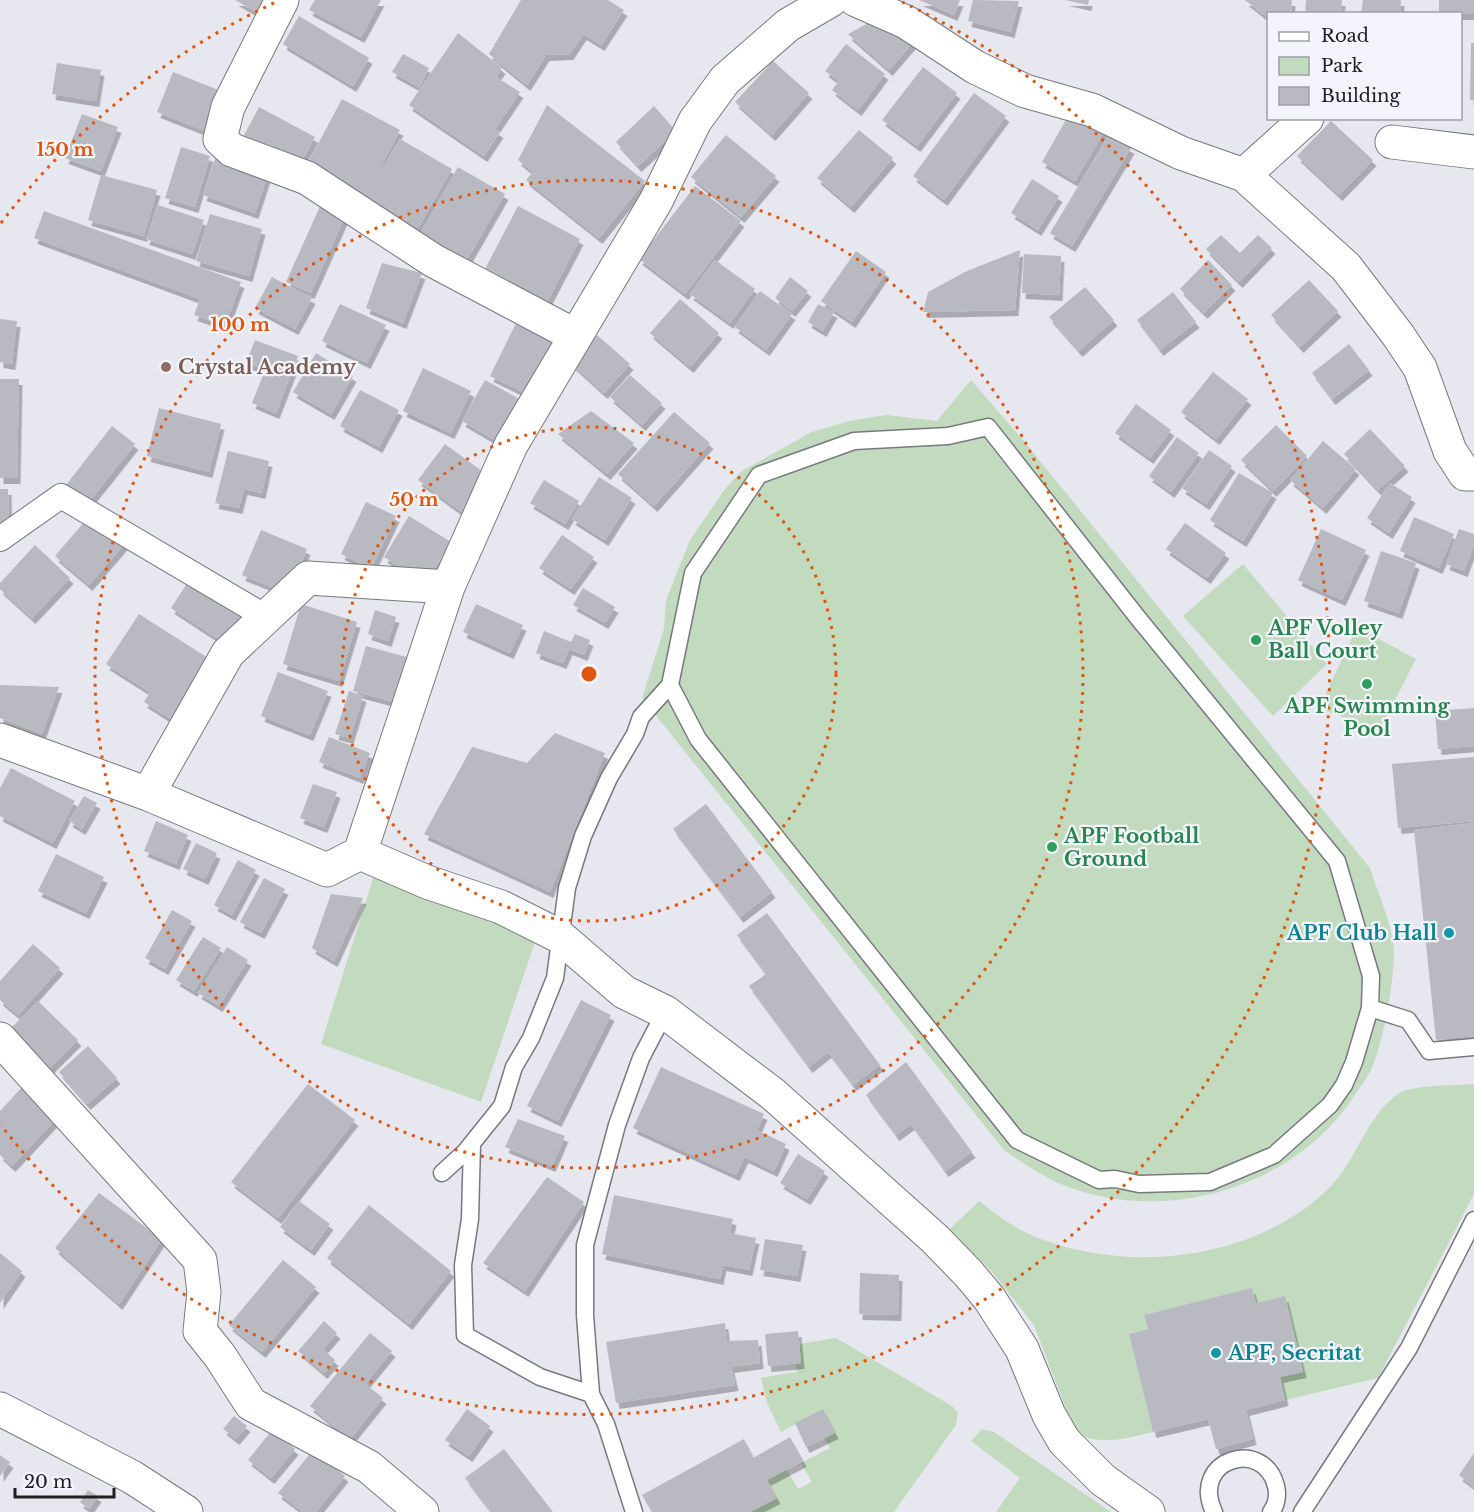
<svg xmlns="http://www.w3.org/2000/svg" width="1474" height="1512" font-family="'Libre Baskerville',serif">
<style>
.green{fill:#c2dabd}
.building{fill:#b9b9c1;filter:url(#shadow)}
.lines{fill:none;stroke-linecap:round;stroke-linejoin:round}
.service-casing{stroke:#787980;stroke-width:19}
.pedestrian-casing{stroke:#787980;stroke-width:26}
.minor-casing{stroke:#787980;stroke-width:35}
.tertiary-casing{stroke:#787980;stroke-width:35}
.service{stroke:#fff;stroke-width:16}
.pedestrian{stroke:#fff;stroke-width:24}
.minor{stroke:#fff;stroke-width:33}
.tertiary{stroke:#fff;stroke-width:33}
.ring{fill:none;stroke:#de560d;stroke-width:3;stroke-dasharray:3 6}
.education-dot{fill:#8d6e63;stroke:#f4f4fd;stroke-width:2}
.leisure-dot{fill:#2e9e5b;stroke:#f4f4fd;stroke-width:2}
.culture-dot{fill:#0f9aa8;stroke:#f4f4fd;stroke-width:2}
.labels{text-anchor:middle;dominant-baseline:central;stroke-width:4.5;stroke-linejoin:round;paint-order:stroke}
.education-label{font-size:20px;font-weight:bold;fill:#785e54;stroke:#f4f4fd;text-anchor:start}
.leisure-label{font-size:20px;font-weight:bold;fill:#27864d;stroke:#f4f4fd;text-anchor:start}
.culture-label{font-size:20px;font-weight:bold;fill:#0d838f;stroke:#f4f4fd;text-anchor:end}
.centre{fill:#de560d;stroke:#f4f4fd;stroke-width:3}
.ring-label{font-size:18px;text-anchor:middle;font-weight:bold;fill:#de560d;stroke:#f4f4fd;stroke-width:4.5;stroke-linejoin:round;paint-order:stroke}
</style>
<defs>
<filter id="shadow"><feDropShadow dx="3.5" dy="6" stdDeviation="0" flood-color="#0004"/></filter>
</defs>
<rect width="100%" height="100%" fill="#e7e7ef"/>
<path class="green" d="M971,380L1023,440L1370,868C1377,891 1393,926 1394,951C1394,980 1384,1040 1372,1067C1369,1076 1361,1085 1356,1093C1298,1185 1173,1224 1071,1188C1046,1179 1026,1165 1004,1150L642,698L664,629L666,600L690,540L725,489L742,471L812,432L849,421L886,415L937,421Z
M1243,564L1327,664L1273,716L1183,616Z
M1357,627L1416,659L1379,731L1319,708Z
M375,872L539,930L481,1102L321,1044Z
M1474,1084V1194L1378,1378L1285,1400L1280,1377L1303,1371L1285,1296L1256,1303L1252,1289L1144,1315L1148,1329L1129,1334L1153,1432C1128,1438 1095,1448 1074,1430L1034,1325L993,1273L950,1229L979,1201C998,1216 1018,1231 1041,1239C1133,1274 1256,1259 1328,1189C1357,1161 1366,1116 1398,1094C1412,1084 1455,1086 1474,1084Z
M836,1338L952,1406L958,1413L956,1425L894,1512H746L764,1478L785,1467L798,1489L812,1482L801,1463L830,1448L811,1416L781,1432L767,1403L761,1378L797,1372L793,1345Z
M982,1429L994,1432L1111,1512H996L1020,1478L971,1441Z"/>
<path class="building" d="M235,0H264L256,12Z
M315,0H381L361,37L309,10Z
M521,0H608L624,10L601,45L583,34L570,54L546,55L527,85L489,54Z
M919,0H960L954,15Z
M973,0L1019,1L1011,32L968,21Z
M1065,0H1089L1088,5Z
M1245,0H1292L1291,14H1268V18Z
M1306,0H1342L1341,14H1305Z
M1363,0H1401L1400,14H1361Z
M1439,0H1474V14H1439Z
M299,16L369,58L353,86L283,44Z
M879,17L916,39L889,70L848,34Z
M458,33L502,68L496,77L520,92L495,129L500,132L484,156L409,105Z
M1471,43H1474V100H1470Z
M846,44L885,74L858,110L832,90L839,81L825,71Z
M403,54L429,68L419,87L392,72Z
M773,61L809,93L772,135L735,102Z
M57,63L101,70L96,101L52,94Z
M923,67L957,93L917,146L882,120Z
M173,72L226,93L210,133L157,112Z
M974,93L1006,116L944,200L913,176Z
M342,99L400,130L363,201L304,170Z
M547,105L645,181L599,238L526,180L533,172L518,160Z
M654,106L676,131L638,166L616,142Z
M259,107L315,137L298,168L242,139Z
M1071,111L1105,130L1075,181L1042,162Z
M82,114L118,127L101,171L65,158Z
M1331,121L1373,160L1339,195L1297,156Z
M859,130L893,158L851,207L817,178Z
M726,135L776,176L741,217L691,177Z
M1109,135L1131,148L1072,246L1050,233Z
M400,139L452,169L418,228L365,197Z
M181,147L210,156L195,207L165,198Z
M216,156L268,173L255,213L203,195Z
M458,167L505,194L467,260L420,234Z
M101,175L157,190L144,236L88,220Z
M1032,179L1059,196L1038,230L1011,213Z
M695,186L741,221L685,294L639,259Z
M321,204L346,214L311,293L286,282Z
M158,205L204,220L192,254L146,239Z
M518,206L580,239L546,304L484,271Z
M44,211L241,282L225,326L194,315L200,299L34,238Z
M210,214L262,229L249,276L196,261Z
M1221,235L1240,253L1258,235L1272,248L1239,282L1206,249Z
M1020,250L1015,310L923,312L928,292L967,271Z
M856,251L886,272L852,322L821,301Z
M1024,254L1061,256L1059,295L1022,293Z
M715,260L755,289L730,323L690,294Z
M1208,260L1232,285L1204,313L1180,289Z
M382,263L422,273L403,323L366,308Z
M272,277L312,298L295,329L255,308Z
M790,277L808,291L792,311L775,298Z
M1309,280L1338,311L1300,347L1271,315Z
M1085,287L1114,320L1079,351L1049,317Z
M760,291L792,314L766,350L735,327Z
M1173,292L1196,322L1160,350L1137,320Z
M680,299L719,333L690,367L650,333Z
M340,304L386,325L367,363L322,341Z
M818,304L834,312L823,331L808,322Z
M0,319L17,321L12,364L0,362Z
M517,321L558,341L531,396L490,376Z
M597,335L630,364L604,393L572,364Z
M255,340L298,356L276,413L252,403L265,370L246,363Z
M1349,344L1369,370L1332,399L1312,373Z
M316,353L353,376L331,414L293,392Z
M423,368L471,391L451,433L403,411Z
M1213,372L1248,399L1216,439L1181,412Z
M630,375L662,403L642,425L610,397Z
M0,379H19L17,478H0Z
M485,380L523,401L500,443L462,421Z
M360,390L399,410L379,447L340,426Z
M1136,404L1171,430L1150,458L1115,433Z
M159,408L221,424L209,472L147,456Z
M591,411L634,443L607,474L558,434Z
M674,412L710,443L654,506L618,474Z
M1276,425L1307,456L1273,491L1241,460Z
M112,426L135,444L88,503L66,485Z
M1370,429L1405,466L1378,490L1344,454Z
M1177,437L1199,453L1171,492L1149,476Z
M1323,441L1356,469L1323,508L1290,480Z
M445,444L490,477L463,513L418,480Z
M1209,450L1232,466L1206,504L1182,488Z
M228,451L269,461L262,493L244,489L239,508L215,503Z
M1239,473L1273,493L1243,541L1210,520Z
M599,477L632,498L605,540L572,519Z
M544,480L579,501L565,524L530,503Z
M1390,483L1412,497L1389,533L1367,518Z
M0,489H8L9,540H0Z
M366,502L396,516L371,569L341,554Z
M97,507L131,536L89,585L55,556Z
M409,516L451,542L426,583L384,557Z
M1414,517L1454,534L1439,568L1400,551Z
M1185,523L1226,553L1207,578L1166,549Z
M1321,529L1366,550L1342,600L1298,580Z
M1459,529L1474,534V545L1464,571L1446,564Z
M261,530L307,549L289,594L242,575Z
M562,535L594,557L571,589L539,568Z
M35,545L70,578L32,618L0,589V583Z
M1381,551L1416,563L1399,613L1364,601Z
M199,565L252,599L223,642L171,608Z
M583,588L615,607L605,623L573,605Z
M301,604L357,622L339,681L283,664Z
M476,604L523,625L510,653L463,632Z
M375,610L396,617L388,641L368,634Z
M139,614L219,665L180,725L144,702L150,692L106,664Z
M544,631L571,642L575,634L590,640L584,655L569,649L563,663L536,653Z
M366,646L410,658L398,703L353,691Z
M278,672L328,691L310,735L261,716Z
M0,685L59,687L42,734L0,718Z
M349,691L363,696L350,738L335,734Z
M1474,708V746L1438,749L1435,711Z
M555,733L605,753L550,892L424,834L472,747L527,763Z
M329,737L370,753L360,778L319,762Z
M1474,757V821L1398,828L1392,764Z
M11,768L75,801L53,843L0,816V788Z
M313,784L337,792L324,827L300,818Z
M84,796L97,803L82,829L69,821Z
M706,804L772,892L740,917L673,829Z
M156,821L188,835L176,864L144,851Z
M1474,823V1036L1436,1040L1414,830Z
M196,843L217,853L205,879L183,869Z
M56,854L104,877L86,913L38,891Z
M238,860L256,870L232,915L214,905Z
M264,878L285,889L261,933L240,922Z
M331,894L363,898L334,961L312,948Z
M172,910L192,921L165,969L145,958Z
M767,913L880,1065L853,1085L828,1052L809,1067L749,986L766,974L737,935Z
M203,937L221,948L194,991L176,980Z
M33,944L60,968L18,1015L0,1000V981Z
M227,947L248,960L219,1006L198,993Z
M581,1000L611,1015L558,1121L527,1106Z
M38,1001L78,1040L44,1074L4,1035Z
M88,1046L117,1078L87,1104L59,1072Z
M906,1062L972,1152L945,1171L911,1124L896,1135L866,1095Z
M661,1067L764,1114L757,1130L786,1144L774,1171L745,1157L736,1175L633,1128Z
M308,1084L355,1120L278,1218L231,1182Z
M22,1087L56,1119L12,1166L0,1155V1111Z
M518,1119L565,1136L552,1166L505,1147Z
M798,1154L825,1171L807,1199L780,1183Z
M547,1177L584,1202L525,1291L483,1263Z
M99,1193L162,1239L119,1304L55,1248Z
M614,1195L733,1219L730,1233L756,1238L749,1270L723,1265L720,1279L602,1254Z
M299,1201L330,1224L311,1250L280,1227Z
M369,1205L451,1271L409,1324L327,1258Z
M765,1239L803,1245L797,1276L760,1270Z
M0,1253L22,1271L0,1303Z
M283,1260L316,1287L262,1352L229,1325Z
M860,1273L899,1275L898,1315L859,1314Z
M1252,1288L1256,1303L1285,1296L1303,1372L1280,1377L1285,1400L1246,1410L1253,1439L1216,1449L1208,1419L1153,1432L1129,1334L1148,1329L1144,1315Z
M324,1321L337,1333L323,1349L335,1360L324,1373L298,1351Z
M725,1323L727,1341L758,1340L760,1363L731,1367L735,1385L616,1403L606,1342Z
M798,1331L801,1363L768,1366L765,1334Z
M370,1333L392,1351L365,1384L383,1398L350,1439L310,1406Z
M467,1409L490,1426L469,1456L445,1440Z
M823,1409L835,1433L806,1447L795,1423Z
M234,1416L247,1426L236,1439L223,1429Z
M272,1430L295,1449L271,1478L248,1460Z
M790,1437L803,1461L767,1480L777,1498L750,1512H652L642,1495L744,1439L753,1458Z
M504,1449L553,1512H491L465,1478Z
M313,1450L345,1476L316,1512H303L278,1493Z
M1474,1453V1487L1459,1475Z
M0,1455L10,1462L0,1476Z
M88,1490L98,1496L89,1509L80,1502Z"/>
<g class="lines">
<defs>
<path id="service" d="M1370,1008L1371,976L1337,861L1138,618L988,427L948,436L854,441L759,475L693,573L670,685L698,739L1017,1140L1099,1180L1115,1179L1139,1184L1210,1182L1274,1155L1330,1105L1344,1085L1354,1062L1370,1008L1408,1020L1429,1051L1474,1047
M472,1144L470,1219L463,1265L465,1335L540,1377L591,1394
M442,1173L465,1152L502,1106L514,1067L531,1038L555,978L567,888L583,836L609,778L635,734L641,717L670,685
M634,1512L606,1424L591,1394L585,1315V1245L617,1125L641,1058L665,1012
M1214,1512C1189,1459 1264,1437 1276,1486C1278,1494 1277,1505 1271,1512
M1302,1512L1409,1348L1474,1220"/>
<path id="pedestrian" d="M0,539L61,496L266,617"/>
<path id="minor" d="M282,0L228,107L220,139L232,150L307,178L434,261L574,335
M856,0L906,22L975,67L1025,91L1092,110L1181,153L1244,175L1346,267L1398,335L1420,368L1450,451L1465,474H1474
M1392,142L1474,152
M1244,175L1307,118
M0,740L148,794L327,870L360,853L448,587
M148,794L228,653L308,578L448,587L511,445L656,201L695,121L725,80L788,25L831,0
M360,853L427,882L501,907L559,936L624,992L665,1012L774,1095L935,1239L968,1273L989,1298L1022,1349L1049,1415L1064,1441L1103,1480L1148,1512
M0,1039L200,1260L204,1292L200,1331L220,1356L251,1404L369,1467L422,1512"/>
<path id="tertiary" d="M0,1409L132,1477L186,1512"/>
</defs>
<use href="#service" class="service-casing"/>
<use href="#pedestrian" class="pedestrian-casing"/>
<use href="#minor" class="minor-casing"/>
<use href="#tertiary" class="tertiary-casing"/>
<use href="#service" class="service"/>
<use href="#pedestrian" class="pedestrian"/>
<use href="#minor" class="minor"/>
<use href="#tertiary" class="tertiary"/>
</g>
<g class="ring">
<circle cx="589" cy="674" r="247"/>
<circle cx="589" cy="674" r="494"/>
<path d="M1 223A741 741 0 0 1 276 2M902 2A741 741 0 1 1 1 1125"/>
</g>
<circle class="education-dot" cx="166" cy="367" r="6"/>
<g class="leisure-dot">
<circle cx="1256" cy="640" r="6"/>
<circle cx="1367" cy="684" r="6"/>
<circle cx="1052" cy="847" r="6"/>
</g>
<g class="culture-dot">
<circle cx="1449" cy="933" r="6"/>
<circle cx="1216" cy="1353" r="6"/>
</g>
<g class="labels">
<g class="education-label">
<text x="178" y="367">Crystal Academy</text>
</g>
<g class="leisure-label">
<text x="1268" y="628">APF Volley<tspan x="1268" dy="23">Ball Court</tspan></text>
<text x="1367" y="706" text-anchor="middle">APF Swimming<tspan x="1367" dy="23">Pool</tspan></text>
<text x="1064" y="836">APF Football<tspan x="1064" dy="23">Ground</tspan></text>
</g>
<g class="culture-label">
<text x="1437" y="933">APF Club Hall</text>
<text x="1228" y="1353" text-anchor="start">APF, Secritat</text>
</g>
</g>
<circle cx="589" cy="674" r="9" class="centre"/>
<g class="ring-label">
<text x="65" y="156">150 m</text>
<text x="240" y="331">100 m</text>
<text x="414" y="506">50 m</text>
</g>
<rect x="1267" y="12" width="195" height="108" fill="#f4f4fd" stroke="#9f9fa6" stroke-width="1.5"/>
<rect x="1279" y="32" width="30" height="9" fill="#ffffff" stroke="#9f9fa6" stroke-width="1.5"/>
<text x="1321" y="42" font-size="18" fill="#202023">Road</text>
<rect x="1279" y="57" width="30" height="18" fill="#c2dabd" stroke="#9f9fa6" stroke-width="1.5"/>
<text x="1321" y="72" font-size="18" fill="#202023">Park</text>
<rect x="1279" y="87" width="30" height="18" fill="#b9b9c1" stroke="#9f9fa6" stroke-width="1.5"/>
<text x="1321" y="102" font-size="18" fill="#202023">Building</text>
<path d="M15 1488v9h99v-9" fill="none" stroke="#202023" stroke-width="3"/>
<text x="24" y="1488" font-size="18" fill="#202023" stroke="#f4f4fd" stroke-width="4.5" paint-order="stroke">20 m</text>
</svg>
